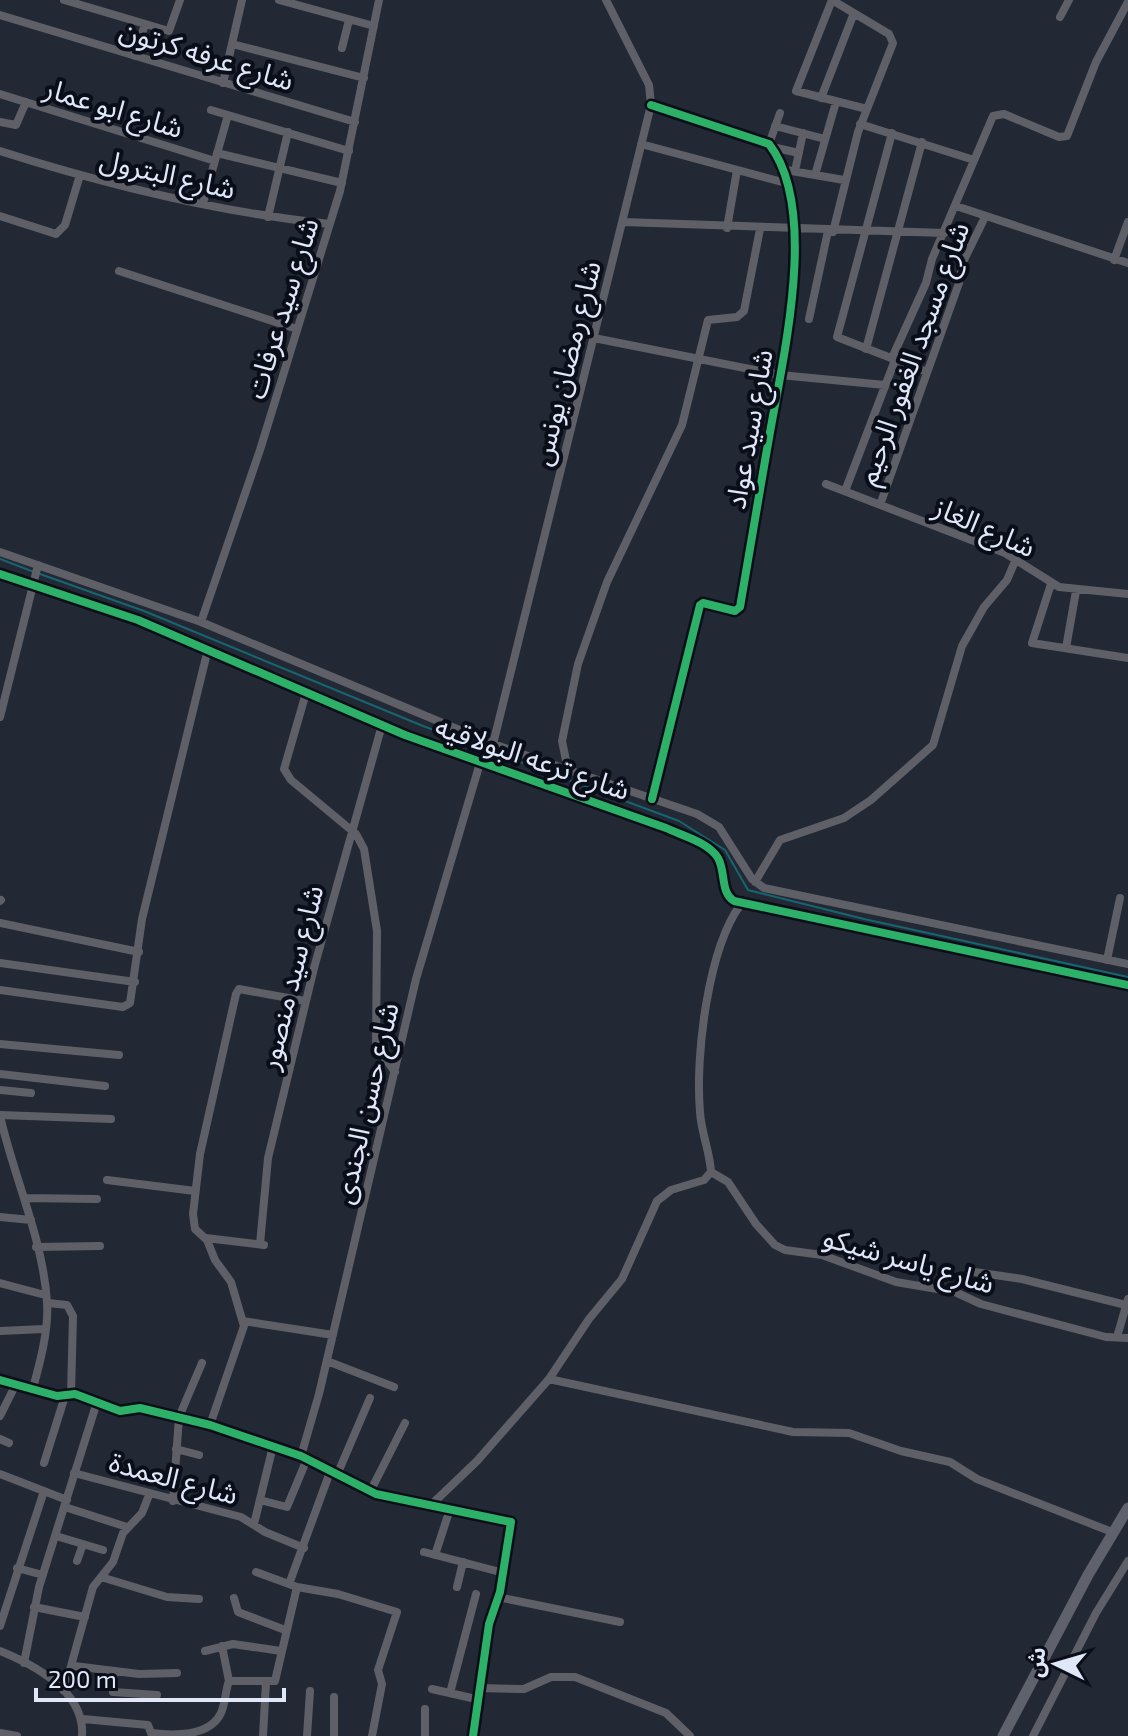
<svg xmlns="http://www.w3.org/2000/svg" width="1128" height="1736" font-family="'Exo 2','Noto Sans Arabic',sans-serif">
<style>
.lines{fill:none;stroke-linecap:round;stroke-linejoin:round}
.stream{stroke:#156671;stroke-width:2}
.minor{stroke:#5f6067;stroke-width:8}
.major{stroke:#5f626c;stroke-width:11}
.cycleway-casing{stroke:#0a0e19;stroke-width:13}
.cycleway{stroke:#2db169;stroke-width:8}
.labels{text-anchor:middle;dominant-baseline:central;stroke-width:8;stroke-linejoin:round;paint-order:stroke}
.street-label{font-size:28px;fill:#e0e7f9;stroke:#0a0e19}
</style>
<rect width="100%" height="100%" fill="#232835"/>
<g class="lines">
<path class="stream" d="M0,559L34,572
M40,574L144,611L423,726L679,821L725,850L748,890L864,919L1128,977"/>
<path class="minor" d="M64,0L169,31L180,0
M279,0L374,26
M832,0L889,34L893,43L858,132L833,232
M832,0L796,91L867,109
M0,15L355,122
M1060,17L1069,0
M232,44L364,78
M342,48L349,20
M135,56L145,24
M223,83L242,0
M0,94L215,161
M821,98L854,13
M651,105L769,144C820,210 782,361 769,438C759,494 750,550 740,607L735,611L703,603L700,605L652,799
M211,110L349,151
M0,122L16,125L26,102
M860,124L974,160
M775,126L825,139
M892,133L837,337L927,372
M641,144L786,183
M769,144L780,113
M772,147L799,153
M0,151C107,185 218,212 329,224
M217,153L342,183
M780,169L844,180
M795,171L803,133
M815,175L836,102
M203,203L228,115
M956,206L1128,263
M0,216L56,234L65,225L80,175
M268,217L288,132
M623,222L944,233
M727,228L737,170
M1114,260L1128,222
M119,271L297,329
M809,319L828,231
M594,338L780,375L885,385
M866,349L922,142
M892,358L926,283L932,259L993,116L1004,114L1059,137L1067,136L1096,62L1128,2
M826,484L1005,553L1059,587L1128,594
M845,491L895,360
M880,505L959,283L963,262L985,217
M0,552L201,622L493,744L697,814L719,827L752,879L764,888L1128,964
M0,574L138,620L405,735L666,828C683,836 708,842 718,858C726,872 720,892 734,901L1128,985
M1051,584L1032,643L1128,658
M201,622L260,450L340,191L379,0
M1066,648L1076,591
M306,693L284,769L291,780L356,834L364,849L377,931L376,1046L395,1072
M0,717L38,565
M493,744L651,105L649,85L606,0
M568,770L562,741L578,664L607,582L682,425L708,320L737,317L744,311L760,229
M755,882L780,840L844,818L871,800L933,745L962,646L984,607L1007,580L1016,559
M0,901L1,900
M0,923L139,952
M1107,960L1120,898
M0,963L135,982
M0,990L123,1007L130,1003L142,919L208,649
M0,1044L119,1055
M0,1074L105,1086
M0,1090L31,1093
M0,1115L111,1119
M0,1116C14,1178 43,1239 47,1302C49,1329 40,1363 33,1388
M711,1172L728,1182L756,1224L775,1245L785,1250L822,1255L896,1282L955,1292L981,1304L1106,1337L1128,1338
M711,1172C710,1152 701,1132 700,1112C695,1056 708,948 741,904
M107,1180L195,1191
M24,1198L97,1199
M0,1217L31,1220
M206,1238L264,1245
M260,1244L268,1158L314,968L382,725
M36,1247L100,1246
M968,1271L1022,1279L1126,1305
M0,1283L45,1295
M48,1303L67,1305L73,1316L71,1394
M243,1321L333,1335
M0,1331L44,1329
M1117,1337L1128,1299
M327,1361L394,1387
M549,1379L793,1432L849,1433L901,1451L950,1462L977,1479L1112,1532
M0,1380L57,1396L75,1394L120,1411L140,1408L210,1425L301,1456L376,1494L511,1522L500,1592L489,1624L473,1736
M0,1416L16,1384
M210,1425L244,1326L231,1282L215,1260L207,1240L195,1229L193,1214L200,1154L236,994L239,989L305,1001
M0,1439L9,1443
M176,1449L199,1455
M301,1456L319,1394L416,979L480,763
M44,1463L65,1396
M74,1473L241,1517L265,1532L304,1548
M0,1474L67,1500
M337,1475L370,1398
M370,1492L405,1423
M260,1500L287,1507L307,1459
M173,1501L179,1417L202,1363
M431,1505L477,1461L549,1379L589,1319L622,1279L657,1201L671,1190L704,1180L711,1172
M65,1507L127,1527
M254,1524L273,1446
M56,1536L103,1550
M424,1552L504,1573
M435,1555L450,1509
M77,1561L83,1544
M17,1568L43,1575
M256,1572L297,1587L338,1594L397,1612L378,1670L382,1684L372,1736
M101,1577L167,1597L199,1599
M289,1584L330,1472
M457,1587L463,1562
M498,1597L620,1622
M234,1598L238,1612L285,1630
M34,1607L85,1617
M0,1626L44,1491
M222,1646L229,1681
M0,1651C37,1666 85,1692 82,1736
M205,1651L233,1644L281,1651
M24,1663L39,1587L97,1402
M74,1666L139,1674L177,1673
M114,1671L113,1692L157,1695
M478,1688L524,1689L551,1677H575L666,1713L690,1736
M432,1689L476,1699
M64,1691L93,1587L113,1562L123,1533L142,1513L149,1495
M450,1693L476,1594
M334,1697V1736
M83,1719L148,1725L151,1733C176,1736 210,1736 221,1713C226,1702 225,1691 229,1681H275L297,1587
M0,1733L17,1736
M263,1736L266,1682
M307,1736L310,1691
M425,1736V1709
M1033,1736L1096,1613L1128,1561"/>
<path class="major" d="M1003,1736L1088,1575L1128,1508"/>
<defs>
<path id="cycleway" d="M651,105L769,144C820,210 782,361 769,438C759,494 750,550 740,607L735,611L703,603L700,605L652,799
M0,574L138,620L405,735L666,828C683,836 708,842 718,858C726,872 720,892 734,901L1128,985
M0,1380L57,1396L75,1394L120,1411L140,1408L210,1425L301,1456L376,1494L511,1522L500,1592L489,1624L473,1736"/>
</defs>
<use href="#cycleway" class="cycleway-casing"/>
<use href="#cycleway" class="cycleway"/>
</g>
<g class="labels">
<g class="street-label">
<text transform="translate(207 54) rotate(17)">شارع عرفه كرتون</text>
<text transform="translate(114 107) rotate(17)">شارع ابو عمار</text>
<text transform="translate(168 173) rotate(13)">شارع البترول</text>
<text transform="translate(281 308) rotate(-73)">شارع سيد عرفات</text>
<text transform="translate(912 353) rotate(-70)">شارع مسجد الغفور الرحيم</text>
<text transform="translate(565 363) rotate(-76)">شارع رمضان يونس</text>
<text transform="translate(748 429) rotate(-80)">شارع سيد عواد</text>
<text transform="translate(985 526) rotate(24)">شارع الغاز</text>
<text transform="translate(533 757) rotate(19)">شارع ترعه البولاقيه</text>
<text transform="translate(290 977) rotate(-76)">شارع سيد منصور</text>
<text transform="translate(365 1103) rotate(-77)">شارع حسن الجندى</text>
<text transform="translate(909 1259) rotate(16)">شارع ياسر شيكو</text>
<text transform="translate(174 1477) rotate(15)">شارع العمدة</text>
</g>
</g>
<g transform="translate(1056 1664) rotate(275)" stroke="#0a0e19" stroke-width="6" paint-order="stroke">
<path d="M0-6L14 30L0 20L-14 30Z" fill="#e0e7f9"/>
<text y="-12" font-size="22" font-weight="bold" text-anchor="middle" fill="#e0e7f9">ش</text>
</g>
<path d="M36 1688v12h248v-12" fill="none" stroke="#e0e7f9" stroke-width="4"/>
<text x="48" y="1688" font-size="24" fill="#e0e7f9" stroke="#0a0e19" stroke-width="6" paint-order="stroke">200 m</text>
</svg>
